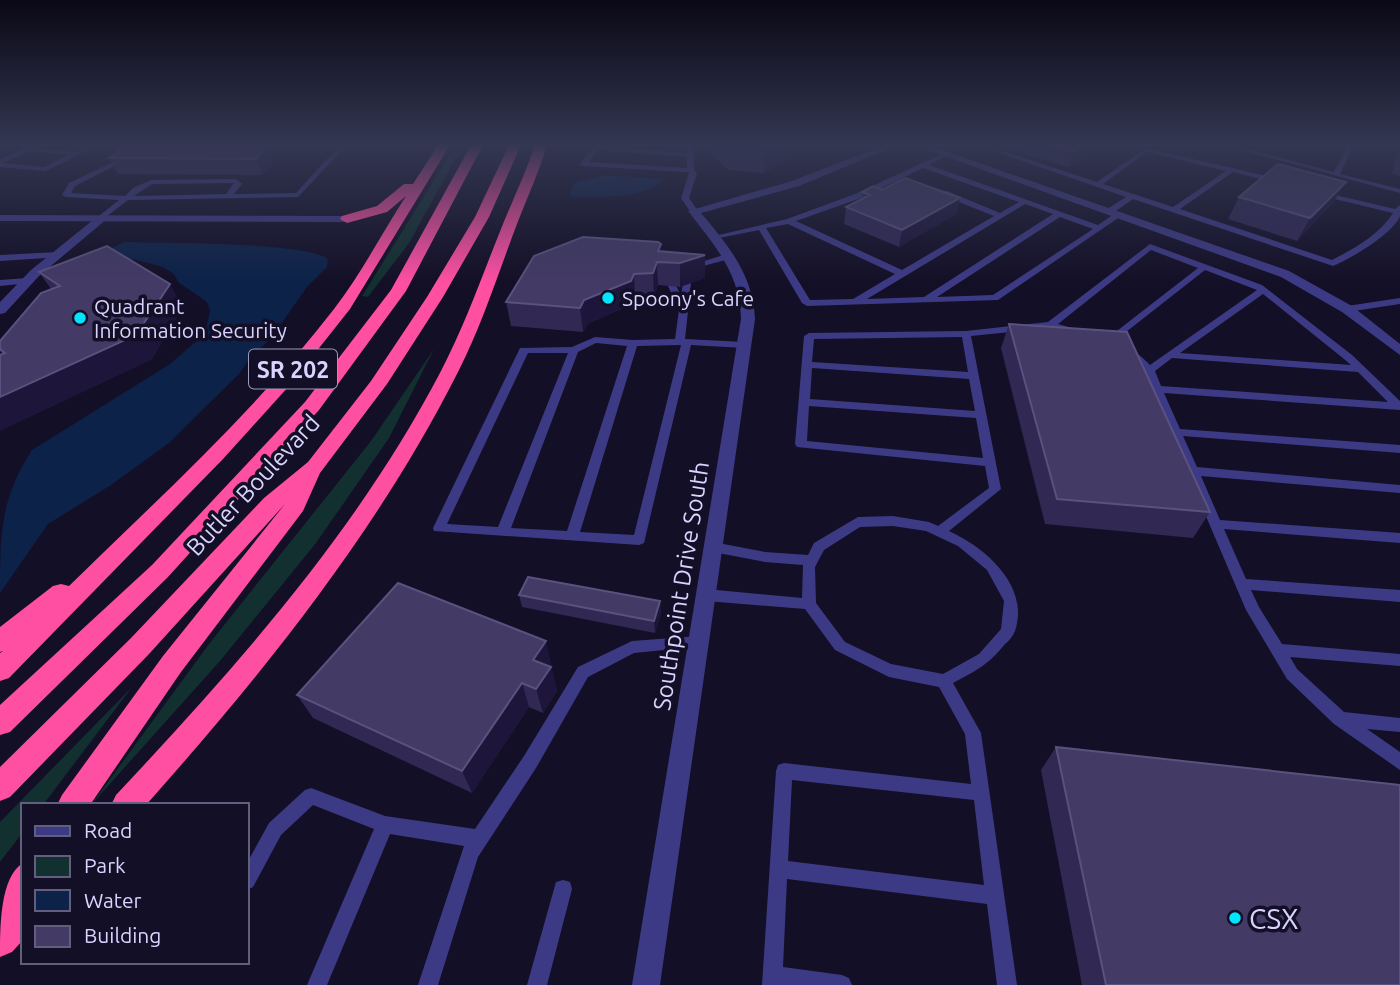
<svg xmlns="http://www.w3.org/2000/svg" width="1400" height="985" font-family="Ubuntu,sans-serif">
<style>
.green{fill:#12302f}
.water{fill:#0c2248}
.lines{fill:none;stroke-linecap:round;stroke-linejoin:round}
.service{fill:#3d3a85;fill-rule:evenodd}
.minor{fill:#3d3a85;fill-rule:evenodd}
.tertiary{fill:#3d3a85;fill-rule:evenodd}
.motorway{fill:#ff4fa3;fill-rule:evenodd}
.wall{fill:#312854}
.shaded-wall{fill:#1d163a}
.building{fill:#433a66;stroke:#5a527e;stroke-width:2}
.poi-dot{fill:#00e5ff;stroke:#130f26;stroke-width:2.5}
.labels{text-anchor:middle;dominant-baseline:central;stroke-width:7;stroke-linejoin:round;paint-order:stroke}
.far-poi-label{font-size:21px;fill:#d9d4ff;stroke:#130f26;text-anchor:start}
.shield{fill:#130f26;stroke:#9e99be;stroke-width:2}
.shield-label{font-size:23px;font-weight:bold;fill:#d9d4ff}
.street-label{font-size:24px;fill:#d9d4ff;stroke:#130f26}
.near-poi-label{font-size:28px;fill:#d9d4ff;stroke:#130f26;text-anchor:start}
</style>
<rect width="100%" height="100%" fill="#130f26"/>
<path class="green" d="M456,145H463L409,243L368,297L362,296Z
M434,349L389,438L316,543L220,661L91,805L209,644L371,441Z
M132,687L43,805H23V832L0,862V822Z"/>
<path class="water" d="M604,175L664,179C642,201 601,196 572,197L570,194L574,183Z
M124,242C160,243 307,242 328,259L327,267L307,287L270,340L254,353L239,374L169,443L111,485L48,524L0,593C0,535 0,499 32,450L170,364L199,339L206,329L210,311L207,302L178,282L174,274L163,267L133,259L95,257Z"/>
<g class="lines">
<path class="service" d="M5,145H13L0,151V147Z
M33,145H39L38,148L76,152L92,145H100L45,171L0,167V159ZM30,151L69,155L44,167L3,163Z
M254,145H347L298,197L128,200L102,220L98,218L99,216L119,200L66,197L62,195L69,183L128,155L131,157L130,158L75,186L71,193L125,196L133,188L151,180L236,179L242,184L234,194L296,193L337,148H257ZM234,183L226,194L134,196L152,184Z
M594,145L687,153L688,145H694V170L697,173L689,198L698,211L691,213L681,198L689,173L688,172L581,166L580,164ZM597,150L687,157V168L589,162Z
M976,145H985L1097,182L1146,148L1279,179V183H1276L1233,172L1180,209L1332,260C1355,248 1379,235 1393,213L1318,195V191L1395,209L1400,205C1400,206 1400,215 1400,216C1393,234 1350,259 1333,266L1133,199L1113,213H1107V209L1126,197ZM1147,152L1226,171L1173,207L1103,184Z
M1348,145H1354L1340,174L1400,189V193L1241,150L1244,148L1334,172Z
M946,152L948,153V155L929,165L1098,225L1117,212L1124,214L998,300L807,306L802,303L759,230L714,239L710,237L787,219L855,194ZM923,168L1019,202L1000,213L947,191H941V195L994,216L902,270L796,221L861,198ZM1025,204L1053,214L924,297L867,299ZM1060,217L1093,229L993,295L937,297ZM788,224L895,274L853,299L810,300L766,228Z
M1150,244L1262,285L1352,355L1400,401V410L1164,393L1180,429L1400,445V453L1183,436L1197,467L1400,485V493L1201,476L1220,520L1400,533V543L1224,529L1246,579L1400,590V602L1251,590L1259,607L1282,644L1400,654V666L1290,657L1297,669L1344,712L1400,718V732L1367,729L1400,752V770L1334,724L1287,679L1246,610L1144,371L1123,353L1124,351C1135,349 1143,358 1150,365L1257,290L1205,270L1112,343L1109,344L1104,341L1198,268L1151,250L1058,324L1079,330V334L1076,335L1051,328L971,336L1001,489L949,531C986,548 1030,586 1015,631C1013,636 1009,641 1005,644C987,666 977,670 953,683L981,733L1017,985H997L987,904L787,879L783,967L842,975L849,978L852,985H762L776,771L778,765L784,763L971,784L965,734L939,687L889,677L835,650L805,609L706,601L701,599L699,595L701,591L706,589L802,598L803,565L765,562L713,552L708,551L706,547L708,543L713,542L765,552L808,555L814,543L858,517L893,516L929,522L938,526L989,488L985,466L797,447L795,444L804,336L809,333L966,331L1048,322ZM1263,294L1344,359L1351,365L1180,353ZM962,337L968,372L812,362L814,339ZM1172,358L1358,372L1388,402L1161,386L1155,371ZM812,368L969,379L975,411L810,399ZM809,406L976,418L983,458L807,441ZM893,526L926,531L958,546L987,570L1004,601L1001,629L979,654L943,674L891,664L845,642L816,603L815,567L824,550L860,527ZM792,780L974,800L984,885L788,861Z
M58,252L62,255L61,257L0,261V255Z
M730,253L734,256L733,258L692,269L688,266Z
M27,278L31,281L30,283L0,286V280Z
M687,280L691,283L685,339L744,342L749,345L744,348L691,345L644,543L639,545L434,531L433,528L520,348L572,347L595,337L633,340L675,339L679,310L668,286L669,284H675L681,295L683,283ZM596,343L627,346L567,531L511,528L578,352ZM681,345L634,535L580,532L637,346ZM528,353H568L498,527L447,524Z
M1400,298V304L1347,312L1342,309L1347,306Z
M699,636L704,638L706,642L704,646L634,653L588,677L536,768L478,857L438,985H418L464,846L390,834L327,985H307L374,829L313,805L281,835L253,887L247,890V863L269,823L305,790L311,788L385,816L475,829L524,756L578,667L632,641Z
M563,880L570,882L572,889L547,985H527L554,889L556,882Z"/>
<path class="minor" d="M885,145H898L799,186L701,213C729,246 753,275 755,319L660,985H632L741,319C740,273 715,246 688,211L792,181Z
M914,145H928L1289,271L1352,306L1400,344V355L1342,312L1281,277Z
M98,216L108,218L39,276L5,313L0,314V302L31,270Z"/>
<path class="tertiary" d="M0,215L347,216L353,219L347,222L0,221Z"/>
<path class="motorway" d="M438,145H450L350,309L289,386L223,459L9,678L0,681V653L3,651L0,652V627L53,586L61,584L69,586C160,497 256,410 334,309C361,274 382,233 406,196L387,212L347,223L340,219L342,216L377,206L404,184H413Z
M471,145H483L406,291L319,410L168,577L10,732L0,735V705L152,565L305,402L391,290Z
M509,145H521L489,217L443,297L387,384L320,473L303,511L181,672L90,805H57L62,795L163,656L285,504L149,654L10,797L0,801V767L131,638L264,498L308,462L371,381L427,297L475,217Z
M535,145H547C539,172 527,198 517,224C498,274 482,325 458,372C377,532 265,671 146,805H111L116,795C238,665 358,530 441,371C466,323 483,273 503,224C514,197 526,172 535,145Z
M23,863V940L12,952L0,957C0,926 0,877 23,863Z"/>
</g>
<path class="wall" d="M704,145H816L764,173L728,170Z
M1019,145H1106L1068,167L1017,151Z
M1399,145H1400V176L1392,174Z
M109,158H277L262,175L118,174Z
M882,190L960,198L956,214L899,247L844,224L846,207L861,200L862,192Z
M1239,197L1333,203L1297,241L1228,219Z
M661,252L705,255V278L680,287L658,285L654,296L635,298L633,304L587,324L583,332L511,326L506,302Z
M39,272L183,307L151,360L2,354L0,351V341L51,289Z
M1009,324L1210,512L1193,538L1045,524L1001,348Z
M519,595L660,601L661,614L655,633L522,607Z
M552,665L551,667L557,691L543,713L529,707L472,793L313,718L297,695Z
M1056,747L1400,985H1082L1041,770Z"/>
<path class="shaded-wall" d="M268,145H271L277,158L262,175L256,159Z
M765,145H816L764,173Z
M1084,145H1106L1068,167L1073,151Z
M1346,182L1333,203L1297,241L1310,218Z
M960,198L956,214L899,247L902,230Z
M705,255V278L680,287V263Z
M657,262L658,285L654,296L653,273Z
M634,274L635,298L633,304L587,324L583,332L580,308L584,300Z
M170,284L183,307L151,360L0,431V397Z
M660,601L661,614L655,633L654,621Z
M546,641L557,691L543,713L536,689L533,660Z
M522,683L529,707L472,793L462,771Z"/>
<path class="building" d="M128,145H268L256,159L109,158Z
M1053,145H1084L1073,151Z
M1278,164L1346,182L1310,218L1239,197Z
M905,178L960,198L902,230L846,207L870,195L862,192L873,186L882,190Z
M583,237L658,242L661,244L658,251L705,255L680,263L657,262L653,273L634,274L631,281L584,300L580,308L506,302L534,256Z
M107,246L170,284L136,335L0,397V355L5,353L0,349V341L41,293L60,286L39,272Z
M1009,324L1127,332L1210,512L1057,499Z
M528,577L660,601L654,621L519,595Z
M398,583L546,641L533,660L551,667L536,689L522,683L462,771L297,695Z
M1056,747L1400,785V985H1106Z"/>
<linearGradient id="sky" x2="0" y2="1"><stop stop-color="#0a0815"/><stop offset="0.51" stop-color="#333752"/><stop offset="1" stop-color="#333752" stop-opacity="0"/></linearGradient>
<rect width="1400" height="283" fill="url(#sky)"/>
<g class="poi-dot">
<circle cx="608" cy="298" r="7"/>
<circle cx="80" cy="318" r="7"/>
<circle cx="1235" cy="918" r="7"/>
</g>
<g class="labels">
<g class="far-poi-label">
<text x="622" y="298">Spoony's Cafe</text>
<text x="94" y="306">Quadrant<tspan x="94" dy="24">Information Security</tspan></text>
</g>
<rect class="shield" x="249" y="349.5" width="88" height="39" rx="5"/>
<g class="shield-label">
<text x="293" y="369">SR 202</text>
</g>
<g class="street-label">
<text transform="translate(253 485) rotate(-47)">Butler Boulevard</text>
<text transform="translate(681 586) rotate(-81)">Southpoint Drive South</text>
</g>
<g class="near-poi-label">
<text x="1249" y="918">CSX</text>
</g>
</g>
<rect x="21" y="803" width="228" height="161" fill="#130f26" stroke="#625e7d" stroke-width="2"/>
<rect x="35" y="826" width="35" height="10" fill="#3d3a85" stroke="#625e7d" stroke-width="2"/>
<text x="84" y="838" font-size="21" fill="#d9d4ff">Road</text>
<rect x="35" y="856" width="35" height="21" fill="#12302f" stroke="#625e7d" stroke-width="2"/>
<text x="84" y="873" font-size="21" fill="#d9d4ff">Park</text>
<rect x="35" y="890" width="35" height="21" fill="#0c2248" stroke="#625e7d" stroke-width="2"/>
<text x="84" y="908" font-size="21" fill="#d9d4ff">Water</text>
<rect x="35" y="926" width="35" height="21" fill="#433a66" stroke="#625e7d" stroke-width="2"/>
<text x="84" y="943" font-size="21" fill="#d9d4ff">Building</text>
</svg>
